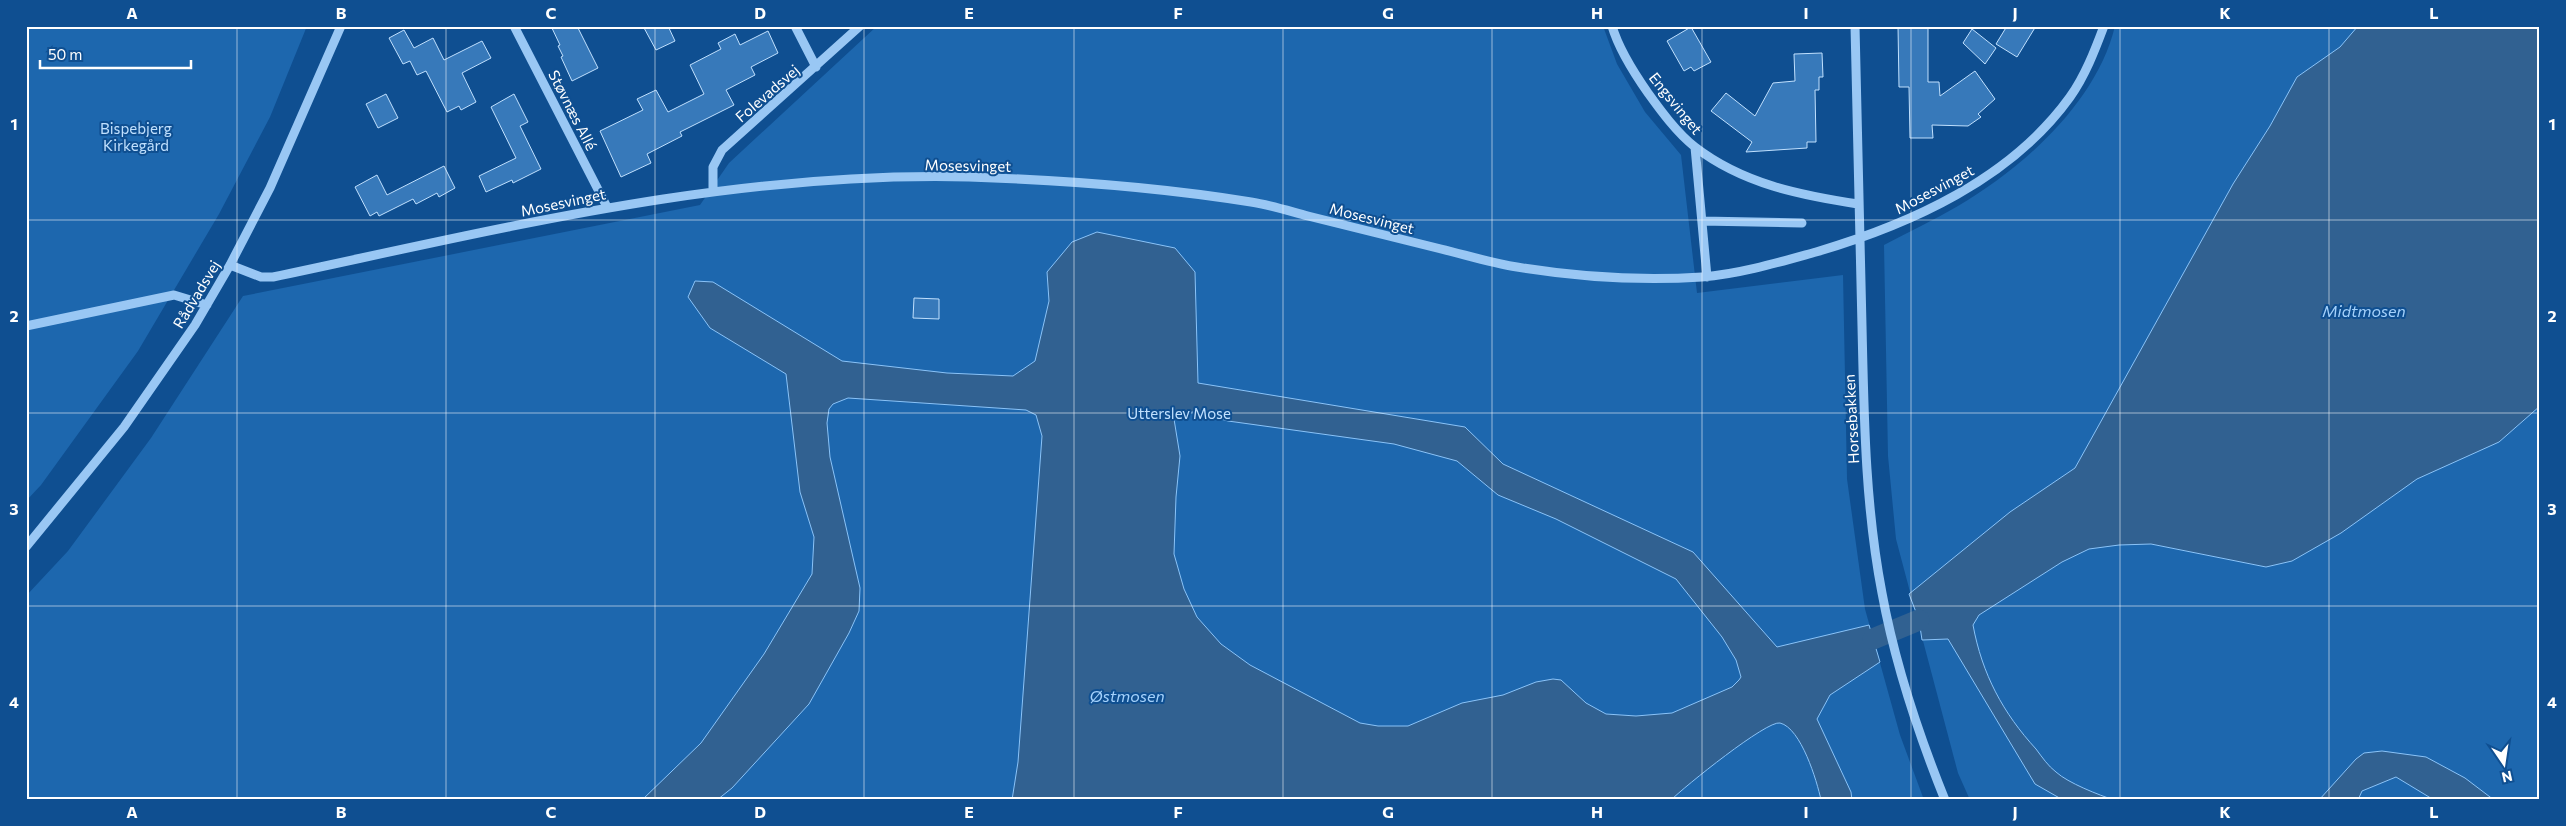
<svg xmlns="http://www.w3.org/2000/svg" width="2566" height="826" font-family="Commissioner,sans-serif">
<style>
.green{fill:#1d67ae}
.water{fill:#316191;stroke:#8ac3f8;fill-rule:evenodd}
.lines{fill:none;stroke-linecap:round;stroke-linejoin:round}
.canal{stroke:#316191;stroke-width:21}
.building{fill:#3779ba;stroke:#c0e0fe}
.minor{stroke:#99c7f4;stroke-width:9}
.grid{fill:none;stroke:#fff;stroke-width:1;stroke-opacity:0.55}
.labels{text-anchor:middle;dominant-baseline:central;stroke-width:4;stroke-linejoin:round;paint-order:stroke}
.street-label{font-size:15px;fill:#fff;stroke:#0f4f91}
.park-label{font-size:15px;fill:#c0e0fe;stroke:#0f4f91}
.water-label{font-size:16px;font-style:italic;fill:#a4d1fb;stroke:#0f4f91}
.neatline{fill:none;stroke:#fff;stroke-width:2}
.grid-label{font-size:16px;text-anchor:middle;font-weight:bold;fill:#fff}
</style>
<rect width="100%" height="100%" fill="#0f4f91"/>
<path class="green" d="M26,26H307L270,117L219,214L138,351L41,485L26,501Z
M877,26H1603L1617,64L1645,112L1681,155L1697,293L1843,275L1847,479L1865,609L1900,735L1924,800H26V596L68,551L151,438L243,296L700,205L729,163Z
M2115,26H2540V800H1970L1958,773L1896,539L1888,456L1884,245C1908,232 1934,220 1958,206C2023,168 2097,102 2115,26Z"/>
<path class="water" d="M2358,26H2540V406L2499,442L2417,479L2341,533L2292,561L2266,567L2151,544L2119,545L2089,549L2062,562L1979,615L1973,625C1982,674 2003,713 2036,749C2042,757 2048,766 2056,772C2068,783 2099,795 2114,800H2063L2035,784L1948,639L1922,640L1919,620L1909,594L2010,512L2075,468L2233,184L2270,126L2297,77L2340,47Z
M1097,232L1175,248L1195,272L1198,383L1465,427L1503,464L1693,552L1777,647L1869,625L1880,662L1830,695L1817,719L1851,792L1852,800H1821C1817,781 1801,728 1780,723C1767,720 1684,787 1671,800H1012L1018,762L1042,436L1036,415L1026,410L848,398L833,404L829,409L827,423L830,457L860,588L859,611L849,633L809,704L732,788L717,800H642L701,743L764,654L812,574L814,537L800,492L786,374L710,328L688,297L695,281L713,282L842,361L947,373L1013,376L1035,361L1049,301L1047,272L1072,242ZM1186,412H1196L1228,421L1394,444L1457,461L1498,495L1556,519L1676,579L1722,637L1736,660L1741,677L1739,680L1732,687L1672,713L1636,716L1606,714L1586,703L1561,680L1553,679L1536,682L1503,695L1462,703L1408,726H1378L1360,723L1250,665L1221,644L1197,617L1184,589L1174,554L1176,497L1180,456L1174,419L1175,414Z
M2382,751L2426,757L2465,778L2494,800H2434L2396,777L2362,791L2358,800H2319L2356,759L2364,753Z"/>
<g class="lines">
<path class="canal" d="M1873,639L1919,620"/>
</g>
<path class="building" d="M551,26H577L598,68L572,81L561,57L563,56L558,46L560,45Z
M643,26H668L675,41L656,50Z
M1898,26H1928V82H1939L1940,96L1975,71L1995,99L1978,114L1981,117L1968,126L1932,125L1933,138H1910L1909,87H1899Z
M2007,26H2036L2017,57L1996,44Z
M1691,27L1711,62L1694,71L1691,67L1684,71L1667,41Z
M1972,29L1996,48L1985,64L1963,43Z
M404,30L414,48L433,38L444,60L482,41L491,58L462,73L476,102L461,110L459,106L447,112L426,71L417,75L410,61L403,64L389,38Z
M768,31L778,53L751,67L755,75L726,90L734,105L680,132L682,136L647,154L651,163L621,177L600,131L643,110L637,99L656,90L668,112L704,94L690,65L721,49L718,43L735,34L740,45Z
M1822,53L1823,77H1819V90H1815L1816,142H1807V148L1746,152L1752,142L1711,111L1726,93L1755,116L1773,83L1795,81L1794,54Z
M386,94L398,118L378,128L366,104Z
M514,94L528,122L520,126L541,169L513,183L512,180L486,192L479,176L516,158L491,107Z
M444,166L455,188L439,197L437,193L416,204L413,199L379,216L377,212L370,216L355,187L377,175L387,195Z
M914,298L939,299V319L913,318Z"/>
<g class="lines">
<path class="minor" d="M514,26L607,207
M795,26L816,67
M1612,26C1619,50 1634,73 1648,93C1661,111 1677,133 1695,147C1743,184 1800,195 1858,204
M1855,26C1857,126 1859,226 1862,326C1864,415 1865,505 1882,593C1895,664 1918,733 1945,800
M1695,147L1707,277
M713,190V167L722,150L860,26
M1702,221L1802,223
M230,265L261,277H273C505,228 730,171 969,177C1062,180 1158,187 1251,202C1270,205 1289,211 1308,216C1352,227 1397,238 1441,249C1466,255 1491,263 1517,267C1578,277 1641,281 1702,277C1740,274 1780,262 1816,252C1911,224 2011,179 2070,97C2085,76 2095,50 2104,26
M26,326L174,295L207,305
M26,547L124,427L195,325L230,265L270,188L341,26"/>
</g>
<path class="grid" d="M237,26V800M446,26V800M655,26V800M864,26V800M1074,26V800M1283,26V800M1492,26V800M1702,26V800M1911,26V800M2120,26V800M2329,26V800M26,220H2540M26,413H2540M26,606H2540"/>
<g class="labels">
<g class="street-label">
<text transform="translate(767 93) rotate(-41)">Folevadsvej</text>
<text transform="translate(1676 103) rotate(51)">Engsvinget</text>
<text transform="translate(573 110) rotate(63)">Støvnæs Allé</text>
<text transform="translate(968 165) rotate(1)">Mosesvinget</text>
<text transform="translate(1934 189) rotate(-28)">Mosesvinget</text>
<text transform="translate(563 202) rotate(-12)">Mosesvinget</text>
<text transform="translate(1372 218) rotate(14)">Mosesvinget</text>
<text transform="translate(196 294) rotate(-59)">Rådvadsvej</text>
<text transform="translate(1851 419) rotate(-93)">Horsebakken</text>
</g>
<g class="park-label">
<text x="136" y="128">Bispebjerg<tspan x="136" dy="17">Kirkegård</tspan></text>
<text x="1179" y="413">Utterslev Mose</text>
</g>
<g class="water-label">
<text x="2364" y="310">Midtmosen</text>
<text x="1127" y="695">Østmosen</text>
</g>
</g>
<rect width="2566" height="826" fill="none" stroke="#0f4f91" stroke-width="55"/>
<g transform="translate(2504 764) rotate(167)" stroke="#0f4f91" stroke-width="4" paint-order="stroke">
<path d="M0-4L9 19L0 12L-9 19Z" fill="#ffffff"/>
<text y="-8" font-size="14" font-weight="bold" text-anchor="middle" fill="#ffffff">N</text>
</g>
<path d="M40 60v8h151v-8" fill="none" stroke="#ffffff" stroke-width="2.5"/>
<text x="48" y="60" font-size="15" fill="#ffffff" stroke="#0f4f91" stroke-width="4" paint-order="stroke">50 m</text>
<rect x="28" y="28" width="2510" height="770" class="neatline"/>
<g class="grid-label">
<text x="132" y="19">A</text>
<text x="341" y="19">B</text>
<text x="551" y="19">C</text>
<text x="760" y="19">D</text>
<text x="969" y="19">E</text>
<text x="1178" y="19">F</text>
<text x="1388" y="19">G</text>
<text x="1597" y="19">H</text>
<text x="1806" y="19">I</text>
<text x="2015" y="19">J</text>
<text x="2225" y="19">K</text>
<text x="2434" y="19">L</text>
<text x="14" y="130">1</text>
<text x="2552" y="130">1</text>
<text x="14" y="322">2</text>
<text x="2552" y="322">2</text>
<text x="14" y="515">3</text>
<text x="2552" y="515">3</text>
<text x="14" y="708">4</text>
<text x="2552" y="708">4</text>
<text x="132" y="818">A</text>
<text x="341" y="818">B</text>
<text x="551" y="818">C</text>
<text x="760" y="818">D</text>
<text x="969" y="818">E</text>
<text x="1178" y="818">F</text>
<text x="1388" y="818">G</text>
<text x="1597" y="818">H</text>
<text x="1806" y="818">I</text>
<text x="2015" y="818">J</text>
<text x="2225" y="818">K</text>
<text x="2434" y="818">L</text>
</g>
</svg>
